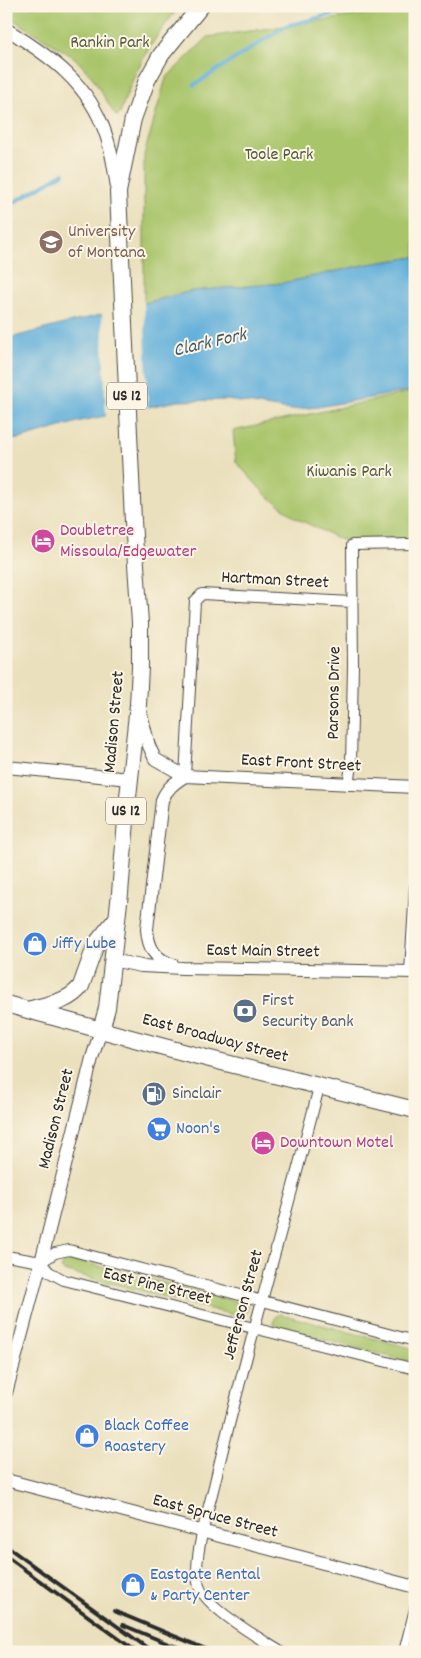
<svg xmlns="http://www.w3.org/2000/svg" width="421" height="1658" font-family="Dekko,sans-serif">
<style>
.green{fill:#a9c56b;stroke:#6a784b}
.water{fill:#61afda;stroke:#466d82}
.pier{fill:#eae0bd}
.lines{fill:none;stroke-linecap:round;stroke-linejoin:round}
.stream{stroke:#61afda;stroke-width:4}
.minor-casing{stroke:#484641;stroke-width:12}
.tertiary-casing{stroke:#484641;stroke-width:14}
.primary-casing{stroke:#484641;stroke-width:18}
.trunk-casing{stroke:#484641;stroke-width:18}
.minor{stroke:#fff;stroke-width:10}
.tertiary{stroke:#fff;stroke-width:12}
.primary{stroke:#fff;stroke-width:16}
.trunk{stroke:#fff;stroke-width:16}
.rail{stroke:#2b2b2b;stroke-width:4}
.labels{text-anchor:middle;dominant-baseline:central;stroke-width:4;stroke-linejoin:round;paint-order:stroke}
.shield{fill:#fcf5e5;stroke:#6a6863;stroke-width:1}
.shield-label{font-size:16px;font-weight:bold;fill:#2b2b2b}
.park-label{font-size:18px;fill:#51593e;stroke:#fcf5e5}
.education-label{font-size:18px;fill:#785e54;stroke:#fcf5e5;text-anchor:start}
.hotel-label{font-size:18px;fill:#b23c85;stroke:#fcf5e5;text-anchor:start}
.street-label{font-size:18px;fill:#2b2b2b;stroke:#fcf5e5}
.shop-label{font-size:18px;fill:#366cbe;stroke:#fcf5e5;text-anchor:start}
.service-label{font-size:18px;fill:#4e5e75;stroke:#fcf5e5;text-anchor:start}
.water-label{font-size:19px;font-style:italic;fill:#3e5968;stroke:#fcf5e5}
</style>
<rect width="100%" height="100%" fill="#fcf5e5"/>
<filter id="ink" filterUnits="userSpaceOnUse"><feTurbulence type="fractalNoise" baseFrequency=".02" numOctaves="2"/><feDisplacementMap in="SourceGraphic" scale="10" xChannelSelector="R" yChannelSelector="G"/><feConvolveMatrix kernelMatrix="1 2 1 2 8 2 1 2 1" color-interpolation-filters="sRGB"/></filter>
<filter id="wash" filterUnits="userSpaceOnUse"><feTurbulence type="fractalNoise" baseFrequency=".0096" numOctaves="4" result="noise"/><feDisplacementMap in="SourceGraphic" scale="20" xChannelSelector="R" yChannelSelector="G"/><feGaussianBlur stdDeviation="1.12" result="paint"/><feColorMatrix in="noise" values="0 0 0 0 0 0 0 0 0 0 0 0 0 0 0 0 0 1.4 0 .05"/><feComposite in="paint" operator="in"/></filter>
<g filter="url(#wash)">
<rect width="100%" height="100%" fill="#eae0bd"/>
<path class="green" d="M6,6H180C150,43 135,68 120,114L116,116L92,77L75,58L6,15Z
M415,7V257L369,264L283,283L192,291L144,303V155L166,78L208,37Z
M415,391V544L352,545L296,518L265,494L236,462L233,431Z
M68,1258L246,1304L248,1307L244,1317H241L64,1271L61,1269L63,1261Z
M280,1314L415,1349V1363L275,1327L273,1323L276,1316Z"/>
<path class="water" d="M415,257V390L318,407L290,410L227,400L177,401L81,421L23,438L6,441V339L192,291L283,283L369,264Z"/>
<path class="pier" d="M144,300L148,410L106,418L102,311Z"/>
<g class="lines">
<path class="stream" d="M194,85L286,26L365,6
M6,207L64,173"/>
</g>
</g>
<g filter="url(#ink)">
<g class="lines">
<defs>
<path id="minor" d="M185,776L195,601L202,594L352,602
M348,785L351,765L353,666L352,545L415,544
M410,972L415,887
M6,1256L41,1262L55,1253L69,1250L415,1341
M41,1262L49,1272L64,1280L415,1369
M281,1652C261,1639 206,1608 199,1586C191,1563 209,1508 215,1482C246,1350 286,1219 319,1087
M404,1652L415,1609"/>
<path id="tertiary" d="M6,29C50,56 89,83 106,135C112,151 114,170 117,187
M140,710L149,746L155,759L185,776L415,787
M6,767L130,779
M112,960L141,966L183,968L415,972
M173,965C154,959 148,947 147,929L162,800C167,788 174,783 185,776
M6,1393L41,1262L92,1058L101,1030
M6,1480L415,1587"/>
<path id="primary" d="M101,1030L194,1055L415,1110"/>
<path id="trunk" d="M6,1004L101,1030L107,1008L120,893L128,797L138,705L140,667V623L133,521L118,192L133,119L147,80L161,55L201,6
M28,1010C48,1004 68,1003 81,986L96,944L117,918"/>
</defs>
<use href="#minor" class="minor-casing"/>
<use href="#tertiary" class="tertiary-casing"/>
<use href="#primary" class="primary-casing"/>
<use href="#trunk" class="trunk-casing"/>
<use href="#minor" class="minor"/>
<use href="#tertiary" class="tertiary"/>
<use href="#primary" class="primary"/>
<use href="#trunk" class="trunk"/>
<path class="rail" d="M6,1546L153,1652
M6,1556L137,1652
M114,1611L213,1652
M123,1625L171,1645L193,1652"/>
</g>
</g>
<defs>
<symbol id="university-disc" viewBox="-11 -11 22 22"><circle r="9.5" fill="#8d6e63" stroke="#fcf5e5"/><path d="M0-5L7-2L0 1L-7-2ZM-4 1L0 2.5L4 1V4Q0 6-4 4Z" fill="#fff"/></symbol>
<symbol id="hotel-disc" viewBox="-11 -11 22 22"><circle r="9.5" fill="#d1479c" stroke="#fcf5e5"/><path d="M-6-4.5h1.5V1H6V5H4.5V3h-9V5H-6ZM-4 0a1.8 1.8 0 1 1 3.6 0ZM.5 0V-2.5h3Q6-2.5 6 0Z" fill="#fff"/></symbol>
<symbol id="shop-disc" viewBox="-11 -11 22 22"><circle r="9.5" fill="#3f7fe0" stroke="#fcf5e5"/><path d="M-5-2.5h2.3a2.7 3.5 0 0 1 5.4 0H5L5.5 6h-11ZM-1.5-2.5h3a1.5 2.3 0 0 0-3 0Z" fill="#fff"/></symbol>
<symbol id="bank-disc" viewBox="-11 -11 22 22"><circle r="9.5" fill="#5c6f8a" stroke="#fcf5e5"/><path d="M-6-4H6V4H-6ZM0-2.3a2.3 2.3 0 1 0 0 4.6a2.3 2.3 0 1 0 0-4.6Z" fill="#fff"/></symbol>
<symbol id="fuel-disc" viewBox="-11 -11 22 22"><circle r="9.5" fill="#5c6f8a" stroke="#fcf5e5"/><path d="M-5.5-6h7V0h2V4h1.3V-2.5L3-4.5l.8-.8L6-3V5H2.5V1h-1V6h-7ZM-4.2-4.7v3.2H.2V-4.7Z" fill="#fff"/></symbol>
<symbol id="supermarket-disc" viewBox="-11 -11 22 22"><circle r="9.5" fill="#3f7fe0" stroke="#fcf5e5"/><path d="M-6-5.5h2.5l.6 2H6L4.5 2H-2.5L-4.4-4H-6ZM-1.5 3.2a1.3 1.3 0 1 0 .1 0ZM3 3.2a1.3 1.3 0 1 0 .1 0Z" fill="#fff"/></symbol>
</defs>
<g fill-rule="evenodd">
<use href="#university-disc" x="37" y="228" width="28" height="28"/>
<use href="#hotel-disc" x="29" y="527" width="28" height="28"/>
<use href="#shop-disc" x="21" y="930" width="28" height="28"/>
<use href="#bank-disc" x="231" y="997" width="28" height="28"/>
<use href="#fuel-disc" x="140" y="1080" width="28" height="28"/>
<use href="#supermarket-disc" x="145" y="1115" width="28" height="28"/>
<use href="#hotel-disc" x="249" y="1129" width="28" height="28"/>
<use href="#shop-disc" x="73" y="1422" width="28" height="28"/>
<use href="#shop-disc" x="119" y="1571" width="28" height="28"/>
</g>
<g class="labels">
<g class="shield">
<rect x="107" y="382.5" width="40" height="27" rx="4"/>
<rect x="106" y="797.5" width="40" height="27" rx="4"/>
</g>
<g class="shield-label">
<text x="127" y="396">US 12</text>
<text x="126" y="811">US 12</text>
</g>
<g class="park-label">
<text x="110" y="43">Rankin Park</text>
<text x="279" y="155">Toole Park</text>
<text x="349" y="472">Kiwanis Park</text>
</g>
<g class="education-label">
<text x="68" y="232">University<tspan x="68" dy="21">of Montana</tspan></text>
</g>
<g class="hotel-label">
<text x="60" y="531">Doubletree<tspan x="60" dy="21">Missoula/Edgewater</tspan></text>
<text x="280" y="1143">Downtown Motel</text>
</g>
<g class="street-label">
<text transform="translate(275 581) rotate(3)">Hartman Street</text>
<text transform="translate(335 693) rotate(-89)">Parsons Drive</text>
<text transform="translate(115 722) rotate(-85)">Madison Street</text>
<text transform="translate(301 764) rotate(3)">East Front Street</text>
<text transform="translate(263 952) rotate(1)">East Main Street</text>
<text transform="translate(215 1039) rotate(15)">East Broadway Street</text>
<text transform="translate(57 1119) rotate(-76)">Madison Street</text>
<text transform="translate(157 1287) rotate(14)">East Pine Street</text>
<text transform="translate(244 1305) rotate(-75)">Jefferson Street</text>
<text transform="translate(215 1517) rotate(15)">East Spruce Street</text>
</g>
<g class="shop-label">
<text x="52" y="944">Jiffy Lube</text>
<text x="176" y="1129">Noon's</text>
<text x="104" y="1426">Black Coffee<tspan x="104" dy="21">Roastery</tspan></text>
<text x="150" y="1575">Eastgate Rental<tspan x="150" dy="21">&amp; Party Center</tspan></text>
</g>
<g class="service-label">
<text x="262" y="1001">First<tspan x="262" dy="21">Security Bank</tspan></text>
<text x="172" y="1094">Sinclair</text>
</g>
<g class="water-label">
<text transform="translate(210 344) rotate(-13)">Clark Fork</text>
</g>
</g>
<rect width="421" height="1658" fill="none" stroke="#fcf5e5" stroke-width="25"/>
</svg>
